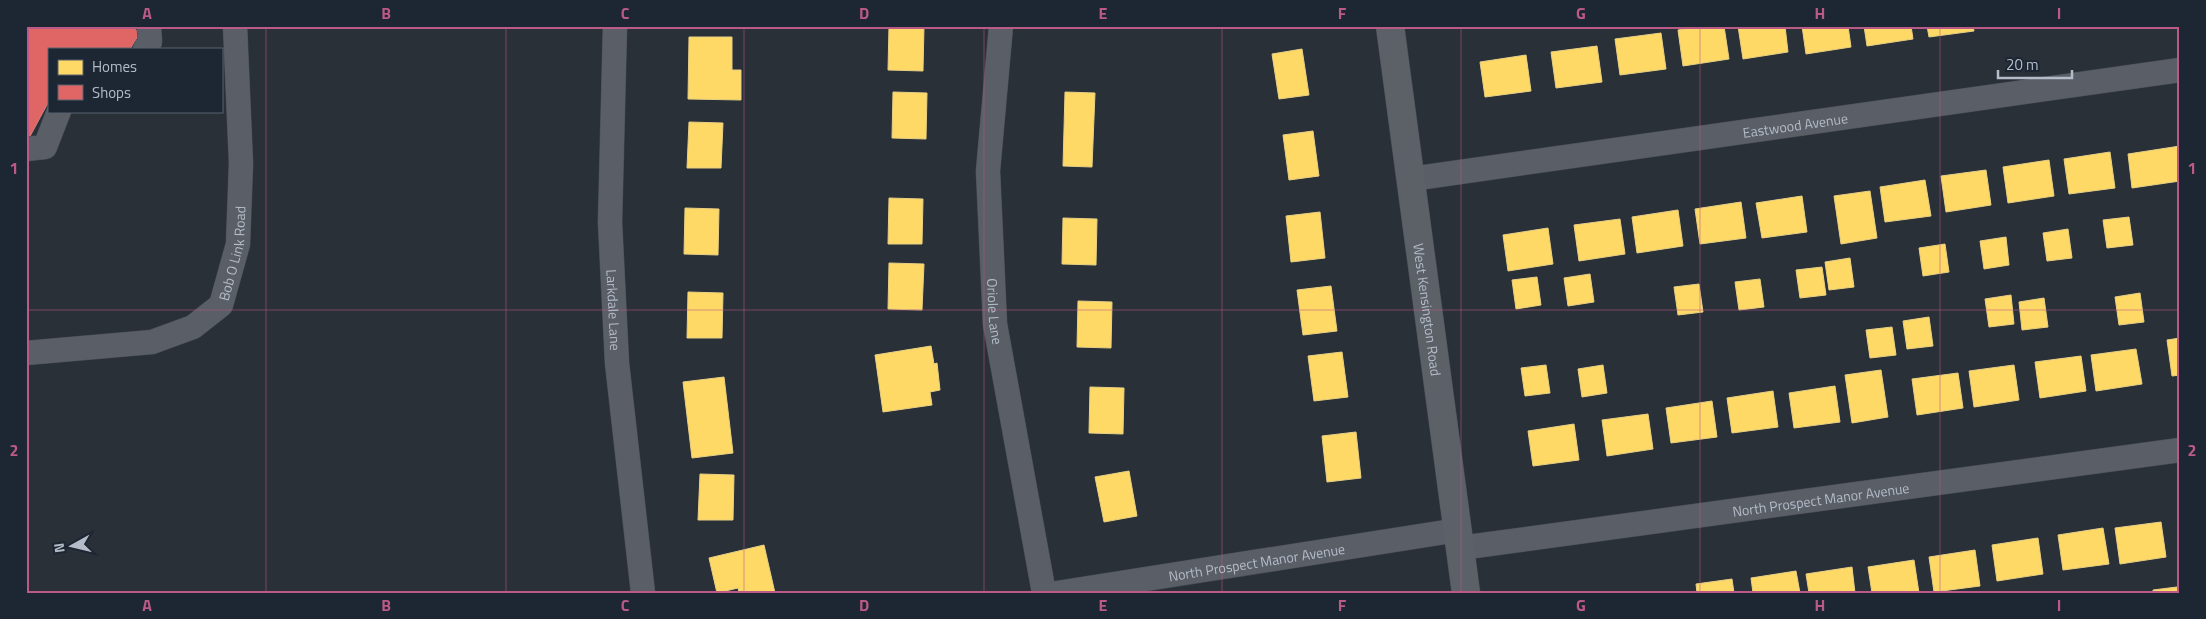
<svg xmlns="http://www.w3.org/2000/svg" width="2206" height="619" font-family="'Titillium Web',sans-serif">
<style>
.homes{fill:#ffd966;stroke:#e8d084}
.shops{fill:#e06666;stroke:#d38084}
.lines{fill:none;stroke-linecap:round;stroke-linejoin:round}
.minor-casing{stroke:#484c53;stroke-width:25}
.major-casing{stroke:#484c55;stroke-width:29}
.minor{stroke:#5a5e66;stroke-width:24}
.major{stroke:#5c6168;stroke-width:28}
.grid{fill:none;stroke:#bc5a87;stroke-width:1;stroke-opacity:0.55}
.labels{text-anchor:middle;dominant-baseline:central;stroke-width:5;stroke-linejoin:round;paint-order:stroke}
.street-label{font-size:14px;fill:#b4bcc9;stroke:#1d2633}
.neatline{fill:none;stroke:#bc5a87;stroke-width:2}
.grid-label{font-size:16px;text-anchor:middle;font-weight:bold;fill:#bc5a87}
</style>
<rect width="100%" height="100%" fill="#2a3038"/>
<path class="homes" d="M889,26H924L923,71L888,70Z
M1702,26H1724L1729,59L1683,66L1678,30Z
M1738,26H1785L1788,52L1743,59Z
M1802,26H1848L1851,47L1806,54Z
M1864,26H1911L1913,39L1867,46Z
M1927,26H1973L1974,31L1929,37Z
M1661,33L1666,69L1620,75L1615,39Z
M689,37H732V70H741V100L688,99Z
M1597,46L1602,82L1556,88L1551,52Z
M1302,49L1309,95L1279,99L1272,54Z
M1526,55L1531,91L1485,97L1480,62Z
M893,92L927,93L926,139L892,138Z
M1065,92L1095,93L1092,167L1063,166Z
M689,122L723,123L721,168H687Z
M1313,131L1319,176L1289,180L1283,135Z
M2180,146V181L2132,188L2128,154Z
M2110,152L2115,188L2069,194L2064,159Z
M2049,160L2054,196L2008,203L2003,167Z
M1986,170L1991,205L1946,212L1941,176Z
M1925,180L1931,216L1885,222L1880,187Z
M1870,191L1877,238L1841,244L1834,196Z
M1802,196L1807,232L1762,238L1756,203Z
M889,198L923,199L922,244H888Z
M1741,202L1746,238L1700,244L1695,209Z
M685,208L719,209L718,255L684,254Z
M1678,210L1683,246L1637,253L1632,217Z
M1320,212L1325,258L1291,262L1286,216Z
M2129,217L2133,245L2107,248L2103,220Z
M1063,218L1097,219L1096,265L1062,264Z
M1620,219L1625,254L1579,261L1574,225Z
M1548,228L1553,264L1508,271L1503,235Z
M2068,229L2072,258L2047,261L2043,233Z
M2006,237L2009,265L1984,269L1980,241Z
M1945,244L1949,272L1923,276L1919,248Z
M1850,258L1854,287L1829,290L1825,262Z
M889,263L924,264L922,310L888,309Z
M1822,267L1826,295L1800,298L1796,270Z
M1590,274L1594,302L1568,306L1564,278Z
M1537,277L1541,305L1516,309L1512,280Z
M1760,279L1764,307L1739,310L1735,282Z
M1699,284L1703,312L1678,315L1674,287Z
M1331,286L1337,331L1303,335L1297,290Z
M688,292L723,293L722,338H687Z
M2140,293L2144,322L2119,325L2115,297Z
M2011,295L2014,324L1989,327L1985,299Z
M2044,298L2048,327L2022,330L2019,302Z
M1078,301L1112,302L1111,348L1077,347Z
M1929,317L1933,346L1907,349L1903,321Z
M1892,327L1896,355L1870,358L1866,330Z
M2180,338V375L2172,376L2167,340Z
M931,346L934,364L937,363L940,390L930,392L932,405L883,412L875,355Z
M2136,349L2142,384L2096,391L2091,355Z
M1342,352L1348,397L1314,401L1308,356Z
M2081,356L2086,391L2040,398L2035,362Z
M1546,365L1550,393L1525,396L1521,368Z
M1603,365L1607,393L1582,397L1578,369Z
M2014,365L2019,400L1974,407L1969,371Z
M1881,370L1888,417L1852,423L1845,375Z
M1958,373L1963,408L1917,415L1912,379Z
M724,377L733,453L692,458L683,382Z
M1835,386L1840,422L1794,428L1789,393Z
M1090,387L1124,388L1123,434L1089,433Z
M1773,391L1778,427L1732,433L1727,398Z
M1712,401L1717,437L1671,443L1666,408Z
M1648,414L1653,449L1607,456L1602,420Z
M1574,424L1579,460L1533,466L1528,431Z
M1356,432L1361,478L1327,482L1322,436Z
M1129,471L1137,516L1104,522L1095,477Z
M700,474L734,475L733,520H698Z
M2161,522L2166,557L2120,564L2115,528Z
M2103,528L2109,564L2063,570L2058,535Z
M2038,538L2043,574L1997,581L1992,545Z
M764,545L775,593H739L738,588L717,593L709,558Z
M1975,550L1980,586L1934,592L1929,557Z
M1914,560L1919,593H1872L1868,567Z
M1852,567L1855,593H1809L1806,574Z
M1796,571L1800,593H1753L1751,578Z
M1732,579L1734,593H1697L1696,584Z
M2177,587L2178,593H2153V590Z"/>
<path class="shops" d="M26,26H130L140,33L130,49H49V101L27,142Z"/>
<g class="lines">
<defs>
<g id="minor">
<path id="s1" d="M615,26L610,222L617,363L643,593"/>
<path id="s2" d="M1001,26L988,171L995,324L1044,593"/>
<path d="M145,49L150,42L149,26"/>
<path d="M26,149L45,147L59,111"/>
<path id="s3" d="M1411,179L2180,70"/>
<path id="s4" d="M26,353L152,342L193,327L221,305L238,244L241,163L235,26"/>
<path id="s5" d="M1460,548L2180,450"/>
<path id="s6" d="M1057,593L1458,530"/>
</g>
<g id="major">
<path id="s7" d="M1390,26L1466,593"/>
</g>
</defs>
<use href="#minor" class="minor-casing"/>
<use href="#major" class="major-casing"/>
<use href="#minor" class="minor"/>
<use href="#major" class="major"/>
</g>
<path class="grid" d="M266,26V593M506,26V593M744,26V593M984,26V593M1222,26V593M1461,26V593M1700,26V593M1940,26V593M26,310H2180"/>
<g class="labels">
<g class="street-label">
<text stroke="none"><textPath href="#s3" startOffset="388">Eastwood Avenue</textPath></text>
<text stroke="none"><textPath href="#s4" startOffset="259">Bob O Link Road</textPath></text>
<text stroke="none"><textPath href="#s1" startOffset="284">Larkdale Lane</textPath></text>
<text stroke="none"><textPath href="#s7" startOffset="286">West Kensington Road</textPath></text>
<text stroke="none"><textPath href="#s2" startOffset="286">Oriole Lane</textPath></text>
<text stroke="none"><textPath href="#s5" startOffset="364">North Prospect Manor Avenue</textPath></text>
<text stroke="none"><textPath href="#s6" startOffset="202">North Prospect Manor Avenue</textPath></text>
</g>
</g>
<rect width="2206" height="619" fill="none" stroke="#1d2633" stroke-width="55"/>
<rect x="48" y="48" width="175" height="65" fill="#1d2633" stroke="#59626f"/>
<rect x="58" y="60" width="25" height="15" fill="#ffd966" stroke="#59626f"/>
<text x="92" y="72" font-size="15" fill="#b4bcc9">Homes</text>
<rect x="58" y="85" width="25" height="15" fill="#e06666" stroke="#59626f"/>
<text x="92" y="98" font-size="15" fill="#b4bcc9">Shops</text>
<g transform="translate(72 546) rotate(262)" stroke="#1d2633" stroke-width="4" paint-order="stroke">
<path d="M0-4L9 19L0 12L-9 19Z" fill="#b4bcc9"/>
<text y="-8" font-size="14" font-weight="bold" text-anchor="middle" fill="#b4bcc9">N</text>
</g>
<path d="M1998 70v8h74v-8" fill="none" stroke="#b4bcc9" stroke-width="2.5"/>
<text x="2006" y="70" font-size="15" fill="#b4bcc9" stroke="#1d2633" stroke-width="4" paint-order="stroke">20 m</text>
<rect x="28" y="28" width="2150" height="564" class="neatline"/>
<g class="grid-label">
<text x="147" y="19">A</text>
<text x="386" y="19">B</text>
<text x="625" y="19">C</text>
<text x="864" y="19">D</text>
<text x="1103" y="19">E</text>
<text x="1342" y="19">F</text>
<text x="1581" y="19">G</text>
<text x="1820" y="19">H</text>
<text x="2059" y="19">I</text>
<text x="14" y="174">1</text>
<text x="2192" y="174">1</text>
<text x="14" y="456">2</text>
<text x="2192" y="456">2</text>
<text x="147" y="611">A</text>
<text x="386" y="611">B</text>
<text x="625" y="611">C</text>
<text x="864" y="611">D</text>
<text x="1103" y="611">E</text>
<text x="1342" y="611">F</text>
<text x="1581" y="611">G</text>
<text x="1820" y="611">H</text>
<text x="2059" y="611">I</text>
</g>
</svg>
